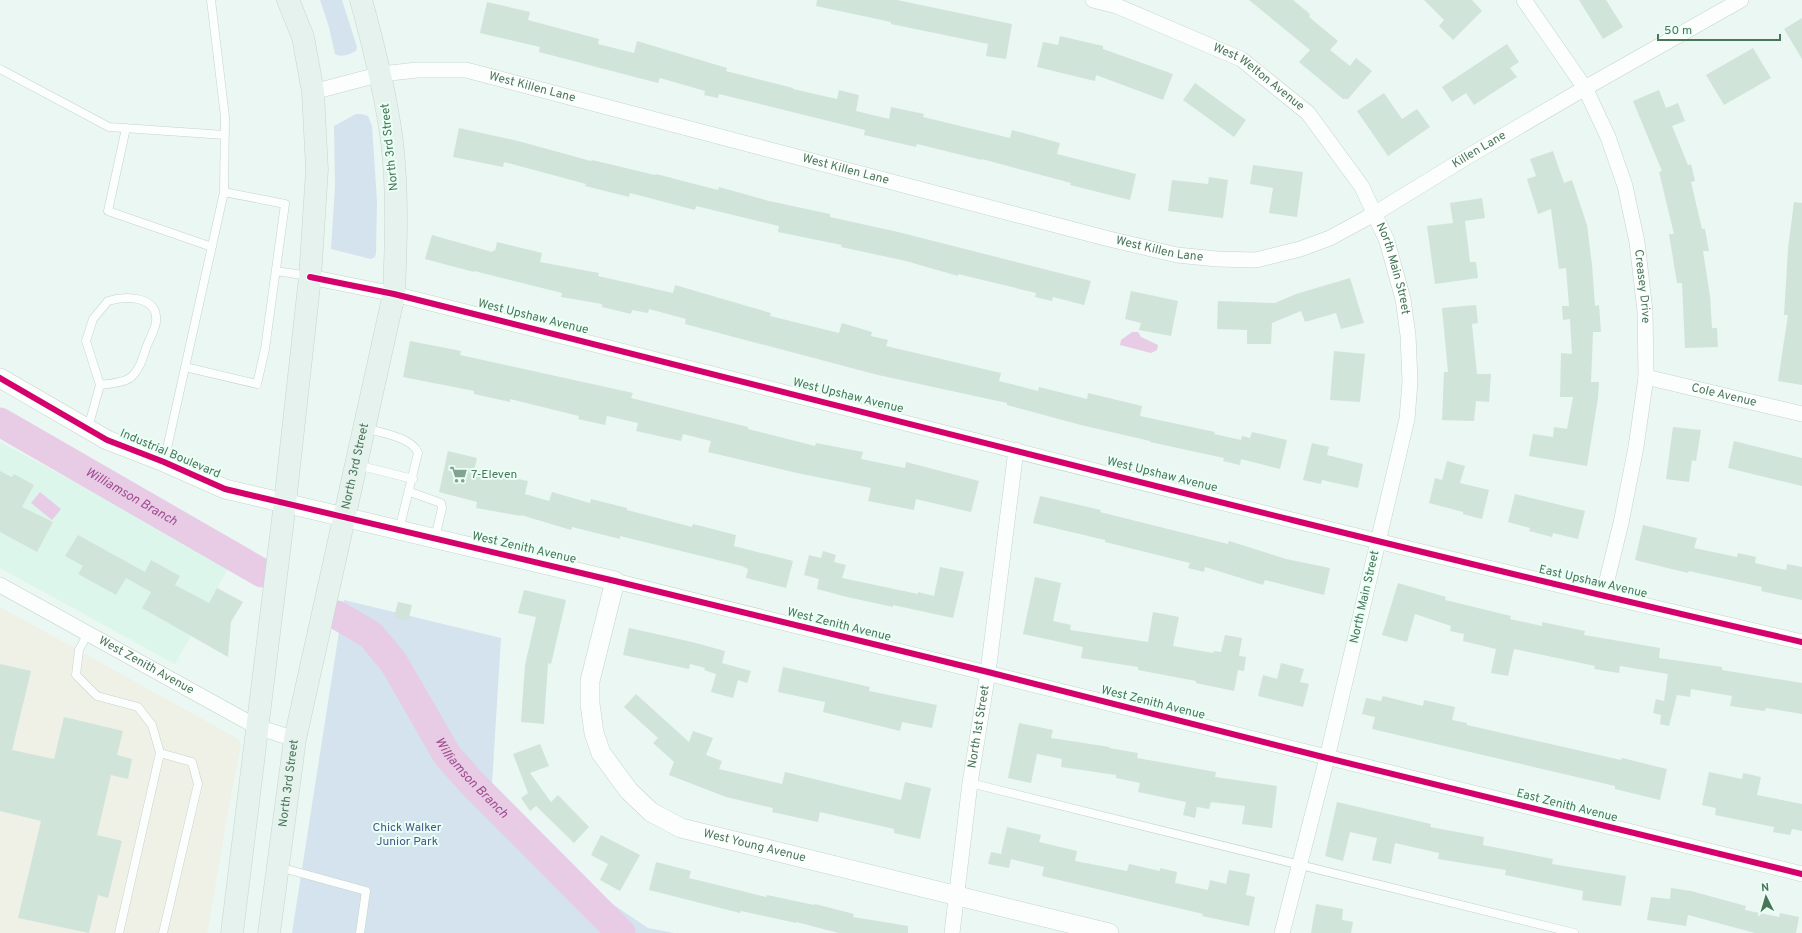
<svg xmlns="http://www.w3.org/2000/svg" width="1802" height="933" font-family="Overpass,sans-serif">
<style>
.residential{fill:#ddf6eb}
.education{fill:#eff0e6}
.green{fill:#d4e3ee}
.water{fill:#e8cbe5}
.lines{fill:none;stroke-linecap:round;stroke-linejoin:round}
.river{stroke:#e8cbe5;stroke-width:29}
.building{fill:#d1e4da}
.service-casing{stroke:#c5d4cd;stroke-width:9}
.minor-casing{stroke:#c5d4cd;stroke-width:16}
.tertiary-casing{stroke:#c5d4cd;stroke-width:20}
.primary-casing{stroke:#c6d6cc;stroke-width:23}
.service{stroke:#fcfefd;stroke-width:8}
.minor{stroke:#fcfefd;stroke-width:15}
.tertiary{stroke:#fcfefd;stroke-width:19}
.primary{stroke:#e5f2ed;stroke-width:22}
.cycleway-casing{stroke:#ebfff7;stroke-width:8}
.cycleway{stroke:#d6006c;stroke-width:6}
.labels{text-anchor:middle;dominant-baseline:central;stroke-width:4;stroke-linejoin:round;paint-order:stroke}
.street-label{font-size:12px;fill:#497659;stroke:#ebfff7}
.poi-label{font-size:12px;fill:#497659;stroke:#ebfff7;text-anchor:start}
.park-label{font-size:12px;fill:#465988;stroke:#ebfff7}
.water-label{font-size:13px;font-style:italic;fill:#9f4b90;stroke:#ebfff7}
</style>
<rect width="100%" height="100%" fill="#eaf7f2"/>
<path class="residential" d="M0,442L230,565L175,664L0,568Z"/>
<path class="education" d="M0,607L238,739L241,746L232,789L207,933H0Z"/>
<path class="green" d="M320,0H342L357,47L356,51C350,54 342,58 335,54L329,27Z
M356,114H362L368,116L372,126L377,202L376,253L375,257L371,259L331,249L335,186L334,126Z
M344,600L501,638L492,784L535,852L648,928L674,933H292Z"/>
<path class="water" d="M1132,332H1138L1141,337L1158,345L1157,350L1151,353L1120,345L1121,340Z
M40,492L61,509L52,520L31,503Z"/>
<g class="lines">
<g class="river">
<path id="s1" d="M0,422L262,573"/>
<path id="s2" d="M337,615L371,635L394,663L447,755L470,781L621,933"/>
</g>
</g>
<path class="building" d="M817,0H897L1012,24L1006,59L986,56L988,44L891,24V22L816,6Z
M1249,0H1293L1310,14L1309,17L1338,41L1330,50L1350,66L1356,58L1372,71L1348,99H1343L1299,62L1310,50Z
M1424,0H1472L1482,11L1453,40L1439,26L1444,20Z
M1579,0H1606L1623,27L1603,39Z
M487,2L530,12L528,20L599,39L598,44L634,53L637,41L727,68L726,71L793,88V89L837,99L839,90L859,95L856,111L889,119L891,107L924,114L923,117L1010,138L1012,130L1060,143L1057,154L1136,174L1130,200L1070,185L1071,183L982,159V160L917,144L916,147L864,135L865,130L719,94L718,98L704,95L705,91L660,78L658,83L539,52L540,47L480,33Z
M1802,18V59L1784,29Z
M1060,36L1103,46V49L1173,74L1163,100L1096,75L1095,81L1037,67L1043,42L1058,45Z
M1507,44L1519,62L1510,68L1517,77L1474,105L1466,93L1452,102L1442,87Z
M1753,48L1771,78L1724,105L1706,75Z
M1195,83L1246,120L1234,137L1183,100Z
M1659,90L1666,108L1678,103L1685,121L1672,126L1688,165L1691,164L1695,181L1691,182L1702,229H1705L1709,251H1703L1710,296L1712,328H1717L1718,347L1685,348L1682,283H1677L1669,234H1674L1659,172L1662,171L1633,101Z
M1384,93L1402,119L1417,109L1430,127L1388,156L1357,111Z
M459,128L518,141L591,161L592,160L655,175L656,174L718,190L719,187L769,201L830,214V217L898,232L1091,281L1084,305L1053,297L1052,301L1035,297L1036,293L958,274V276L906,261L841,247L842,245L778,232L779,226L696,206L695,210L630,193L629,197L585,186L586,184L504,162L503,167L453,157Z
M1553,151L1564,183L1572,180L1587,225L1592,265L1595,306L1599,305L1601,332H1593L1591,382H1599L1598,398L1587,466L1529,456L1533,434L1553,437L1554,427L1567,429L1573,397H1560L1561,353L1572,354L1570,319L1563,320L1562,306H1569L1566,268L1559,269L1551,209L1538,214L1527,179L1536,176L1530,159Z
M1253,165L1303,172L1297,217L1269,213L1273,188L1250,184Z
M1209,177L1228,180L1223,218L1168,211L1172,180L1208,184Z
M1482,198L1485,218L1465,221L1470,262H1476L1478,278L1435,284L1427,226L1453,223L1450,203Z
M1794,202L1802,203V385L1778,381L1788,315H1784L1788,249Z
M432,235L492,252L493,250L495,251L497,242L542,253L540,262L599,273L598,276L673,293L675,285L771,313L770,316L839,333L842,323L872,332L871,336L888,340L886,346L1001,373L999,381L1038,391L1039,387L1087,399L1088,393L1142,406L1140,416L1215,432L1214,434L1241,440L1242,436L1250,438L1252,432L1287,440L1280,469L1241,459L1240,465L1223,461L1224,458L1150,442V441L1081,425L1007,405V403L878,375L685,324L686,319L649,309L648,313L632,310L631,314L602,307V304L561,297L562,293L474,271V272L425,259Z
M1350,278L1364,323L1341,329L1336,313L1305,322L1301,311L1272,323L1271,344H1247V330L1217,329L1218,301L1275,303L1296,294Z
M1131,291L1178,301L1171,336L1139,330L1141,323L1125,319Z
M1476,305L1478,323L1472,324L1477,374H1491L1489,402L1476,401L1474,421L1442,420L1444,372H1448L1442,308Z
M410,341L461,351L460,355L633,393L631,398L748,427V429L815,446L816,443L863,452L861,459L905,468L906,462L979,481L971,512L916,499L914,510L868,501L871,488L797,473L708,452L711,441L683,434L681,441L636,431L638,423L607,416L605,425L578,419L579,416L510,399V402L474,394V391L403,377Z
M1334,351L1365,354L1360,402L1330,400Z
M1673,427L1701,430L1696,461L1692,460L1689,482L1666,479Z
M1734,441L1802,458V486L1728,468Z
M1312,443L1329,447L1327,455L1363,464L1358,488L1322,480L1321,484L1303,480Z
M448,451L477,458L474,470L528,481L525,494L549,501L552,492L590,503L591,499L627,508V510L692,527L693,524L736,535L734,546L793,561L786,588L746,578L748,569L742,566L620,536V539L572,527L571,530L521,515V516L476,508L477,502L439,492Z
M1447,461L1465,466L1460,483L1489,490L1482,519L1463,514V512L1429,503L1435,478L1442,480Z
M0,471L12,477L14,474L34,485L22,507L53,522L37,552L0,532Z
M1515,494L1585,511L1578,539L1553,533L1552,537L1529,531L1530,528L1508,522Z
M1040,496L1101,510L1100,512L1228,544L1229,541L1286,559L1330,568L1324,595L1265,580L1263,585L1205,567L1204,572L1188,568L1190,563L1105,542V540L1033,523Z
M1643,525L1697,538L1694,548L1737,557L1738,553L1756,557L1755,563L1786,570L1787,564L1802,567V600L1761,591L1762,587L1689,571L1688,573L1635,560Z
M78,535L145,572L151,560L180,576L175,585L209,603L217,588L243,602L231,622L228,657L142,608L151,592L126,578L116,595L78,574L83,566L65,556Z
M823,551L836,555L834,562L846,565L842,578L918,594V592L934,596L940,567L964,572L953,618L893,605V607L847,597L817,589L819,579L804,575L809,555L821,558Z
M1035,577L1061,583L1053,621L1071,625L1070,630L1148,642L1153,612L1179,617L1173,646L1213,653L1214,651L1221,652L1225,635L1242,638L1239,656L1246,657L1244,671L1238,670L1234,691L1196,683V681L1138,670V667L1081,658L1083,647L1023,634Z
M1398,583L1446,597L1445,600L1511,616L1510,619L1542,626V622L1585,631L1584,635L1660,648L1659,658L1722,667V670L1802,683V714L1766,708L1765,711L1730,706L1732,696L1691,689L1690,697L1677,695L1669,726L1660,724L1661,715L1653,713L1656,699L1664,701L1668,674L1620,666L1619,673L1594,669L1595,666L1514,649L1508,676L1491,673L1496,649L1463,641L1464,634L1450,631L1451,626L1415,614L1407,642L1382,635Z
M524,590L566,600L551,664L548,663L544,724L521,722L525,665L536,617L518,613Z
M398,602L412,605L408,621L394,617Z
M629,628L692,642L725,651L722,663L751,671L747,683L738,680L733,698L711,692L716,674L704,670L705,668L690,664L689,669L623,655Z
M1281,663L1304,669L1300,682L1309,684L1303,707L1258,696L1263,675L1277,679Z
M0,664L31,671L12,750L54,759L64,717L123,731L117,755L132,759L128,779L111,775L97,835L122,841L108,898L98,895L89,933L18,918L41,821L0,811Z
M783,667L870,687L869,691L937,705L932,728L902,722L900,731L823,712L825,702L778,692Z
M636,694L689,742L693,731L713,738L706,755L722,761L719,769L782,784L785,772L901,800L905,782L931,788L920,839L894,833V829L820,812L818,822L772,812L773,808L726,797L669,775L674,762L653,743L658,738L624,707Z
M1383,696L1423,706L1424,700L1455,707L1452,720L1467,723V725L1621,760L1622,758L1667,769L1660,800L1615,789V786L1372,729L1375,717L1362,714L1366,698L1381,701Z
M1019,723L1053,730L1051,738L1110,747L1109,748L1138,753L1137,758L1216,772L1215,777L1277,786L1272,828L1242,824L1245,806L1211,802L1209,809L1197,807L1195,818L1183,815L1186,802L1138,792L1140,783L1116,778V775L1061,767L1062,759L1037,754L1031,783L1008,778Z
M540,744L549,766L530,773L551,802L558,795L589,827L574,843L536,806L530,811L521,798L528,793L513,754Z
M1709,772L1742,779L1743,773L1761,777L1757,795L1802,804V831L1792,829L1790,835L1773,832L1774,827L1715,815L1716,808L1702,805Z
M1337,802L1431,824L1430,827L1484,837L1483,845L1553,859L1552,864L1626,876L1621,906L1582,900L1583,891L1505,875L1506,870L1438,859L1439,853L1395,843L1391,864L1372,860L1377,838L1350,832L1343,861L1325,856Z
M1007,827L1041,835L1039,842L1077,851L1075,861L1127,871L1129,864L1160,871V868L1177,872L1175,883L1208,890L1210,880L1226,884L1229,870L1250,874L1246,895L1255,897L1249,926L1202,916L1203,914L1042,876L1044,867L1011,859L1009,868L988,864L991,852L1001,854Z
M601,835L640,855L620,891L600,880L608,864L591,855Z
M656,862L691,871L689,878L766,897L767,895L814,905L815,904L854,914L853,917L908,926V933H839L796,922V923L741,911L740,913L649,890Z
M1671,888L1691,891L1746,906L1745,910L1779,917L1780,913L1799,917L1796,933H1755L1688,915L1686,926L1647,920L1651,897L1670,899Z
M1316,904L1343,909L1342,920L1353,922L1351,933H1311Z"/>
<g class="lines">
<defs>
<path id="service" d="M211,0L225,117L224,192
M0,69L109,127L225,135
M126,128L108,211L212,247
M276,271L309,276
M88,428L100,385L86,341L93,319L108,301C125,296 159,295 156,322C155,330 149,340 146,348C143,358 139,371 130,378C123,383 108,384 100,385
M364,428C381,433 412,437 418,453L399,530
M164,462L224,192L285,204L265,349L257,384L185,367
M357,465L413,479
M410,492L441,503L442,508L435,538
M88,633L79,650L76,675L97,696L138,707L152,725L160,753L119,933
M160,753L192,762L198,784L163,933
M970,783L1574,933
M279,867L366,891L360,933"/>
<g id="minor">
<path id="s3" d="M1093,0L1117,6L1241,59L1308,113L1362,187L1387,241L1403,299L1408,335L1410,382L1407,419L1327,758L1282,933"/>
<path id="s4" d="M1524,0L1585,88L1608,137L1625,186L1637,242L1645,311L1646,377L1636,447L1621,523L1603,596"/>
<path id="s5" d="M313,92L381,74L417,70H466L1105,238L1177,255L1217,259L1256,260L1300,249L1330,238L1374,214L1467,157L1585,88L1741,0"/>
<path d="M310,277L394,294C863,411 1331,534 1802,642"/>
<path id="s6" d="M1646,377L1802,414"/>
<path d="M615,581C1011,679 1406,777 1802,874"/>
<path id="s7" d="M0,585L257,727L295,739"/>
<path id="s8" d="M952,933L970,783L988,672L1016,450"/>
</g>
<g id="tertiary">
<path id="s9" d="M0,378L107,440L164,462L225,489L615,581L590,681V704L594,733L601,753L629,791L651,812L681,828L1109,933"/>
</g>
<g id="primary">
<path d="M232,933L285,503L310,277L317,170L313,92L303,37L288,0"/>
<path id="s10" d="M269,933L295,739L394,294C396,243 398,192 392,142C386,94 374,47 361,0"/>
</g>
</defs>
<use href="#service" class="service-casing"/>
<use href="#minor" class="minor-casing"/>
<use href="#tertiary" class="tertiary-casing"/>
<use href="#primary" class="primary-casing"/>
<use href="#service" class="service"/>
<use href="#minor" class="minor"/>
<use href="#tertiary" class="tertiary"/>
<use href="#primary" class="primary"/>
<defs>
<path id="cycleway" d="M310,277L394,294C863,411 1331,534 1802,642
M0,378L107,440L164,462L225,489L615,581L988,672L1327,758L1802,874"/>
</defs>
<use href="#cycleway" class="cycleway-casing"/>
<use href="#cycleway" class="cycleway"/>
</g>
<defs>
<symbol id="supermarket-bare" viewBox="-9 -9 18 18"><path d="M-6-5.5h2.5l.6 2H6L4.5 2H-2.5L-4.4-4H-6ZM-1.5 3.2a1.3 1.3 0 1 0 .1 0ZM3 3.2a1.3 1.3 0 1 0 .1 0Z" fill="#81a38f" stroke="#ebfff7" stroke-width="2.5" paint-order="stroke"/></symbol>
</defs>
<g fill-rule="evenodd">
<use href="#supermarket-bare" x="446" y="462" width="25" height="25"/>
</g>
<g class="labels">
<g class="street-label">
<text stroke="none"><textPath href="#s3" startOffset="184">West Welton Avenue</textPath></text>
<text stroke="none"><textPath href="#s5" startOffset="224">West Killen Lane</textPath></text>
<text transform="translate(390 147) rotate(-96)">North 3rd Street</text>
<text stroke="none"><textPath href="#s5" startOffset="1220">Killen Lane</textPath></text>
<text stroke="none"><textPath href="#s5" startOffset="548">West Killen Lane</textPath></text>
<text stroke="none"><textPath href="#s5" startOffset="872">West Killen Lane</textPath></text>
<text stroke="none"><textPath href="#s3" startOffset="425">North Main Street</textPath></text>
<text stroke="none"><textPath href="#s4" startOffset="315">Creasey Drive</textPath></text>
<text transform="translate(533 317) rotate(14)">West Upshaw Avenue</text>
<text transform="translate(848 396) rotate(14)">West Upshaw Avenue</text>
<text stroke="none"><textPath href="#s6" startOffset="80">Cole Avenue</textPath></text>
<text transform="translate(170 454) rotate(23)">Industrial Boulevard</text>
<text stroke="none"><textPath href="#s10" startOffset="475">North 3rd Street</textPath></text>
<text transform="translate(1162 475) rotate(14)">West Upshaw Avenue</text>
<text transform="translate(524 548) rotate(13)">West Zenith Avenue</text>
<text transform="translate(1593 582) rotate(13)">East Upshaw Avenue</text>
<text transform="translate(1365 597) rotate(-77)">North Main Street</text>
<text transform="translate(839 625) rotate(14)">West Zenith Avenue</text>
<text stroke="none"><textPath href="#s7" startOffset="167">West Zenith Avenue</textPath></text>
<text transform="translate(1153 703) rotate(14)">West Zenith Avenue</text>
<text stroke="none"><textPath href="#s8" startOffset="208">North 1st Street</textPath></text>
<text stroke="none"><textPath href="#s10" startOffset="151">North 3rd Street</textPath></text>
<text transform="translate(1567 806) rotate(14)">East Zenith Avenue</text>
<text stroke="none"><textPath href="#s9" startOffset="1016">West Young Avenue</textPath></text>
</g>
<g class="poi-label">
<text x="471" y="475">7-Eleven</text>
</g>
<g class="park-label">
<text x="407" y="828">Chick Walker<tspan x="407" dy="14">Junior Park</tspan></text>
</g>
<g class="water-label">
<text stroke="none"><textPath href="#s1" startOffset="151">Williamson Branch</textPath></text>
<text stroke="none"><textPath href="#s2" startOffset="215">Williamson Branch</textPath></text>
</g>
</g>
<g transform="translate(1766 897) rotate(355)" stroke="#ebfff7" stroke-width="3" paint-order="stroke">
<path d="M0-3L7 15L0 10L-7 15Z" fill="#497659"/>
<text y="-6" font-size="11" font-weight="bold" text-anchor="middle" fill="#497659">N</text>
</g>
<path d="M1658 34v6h122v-6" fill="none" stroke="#497659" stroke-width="2"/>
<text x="1664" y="34" font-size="12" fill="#497659" stroke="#ebfff7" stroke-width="3" paint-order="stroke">50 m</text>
</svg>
